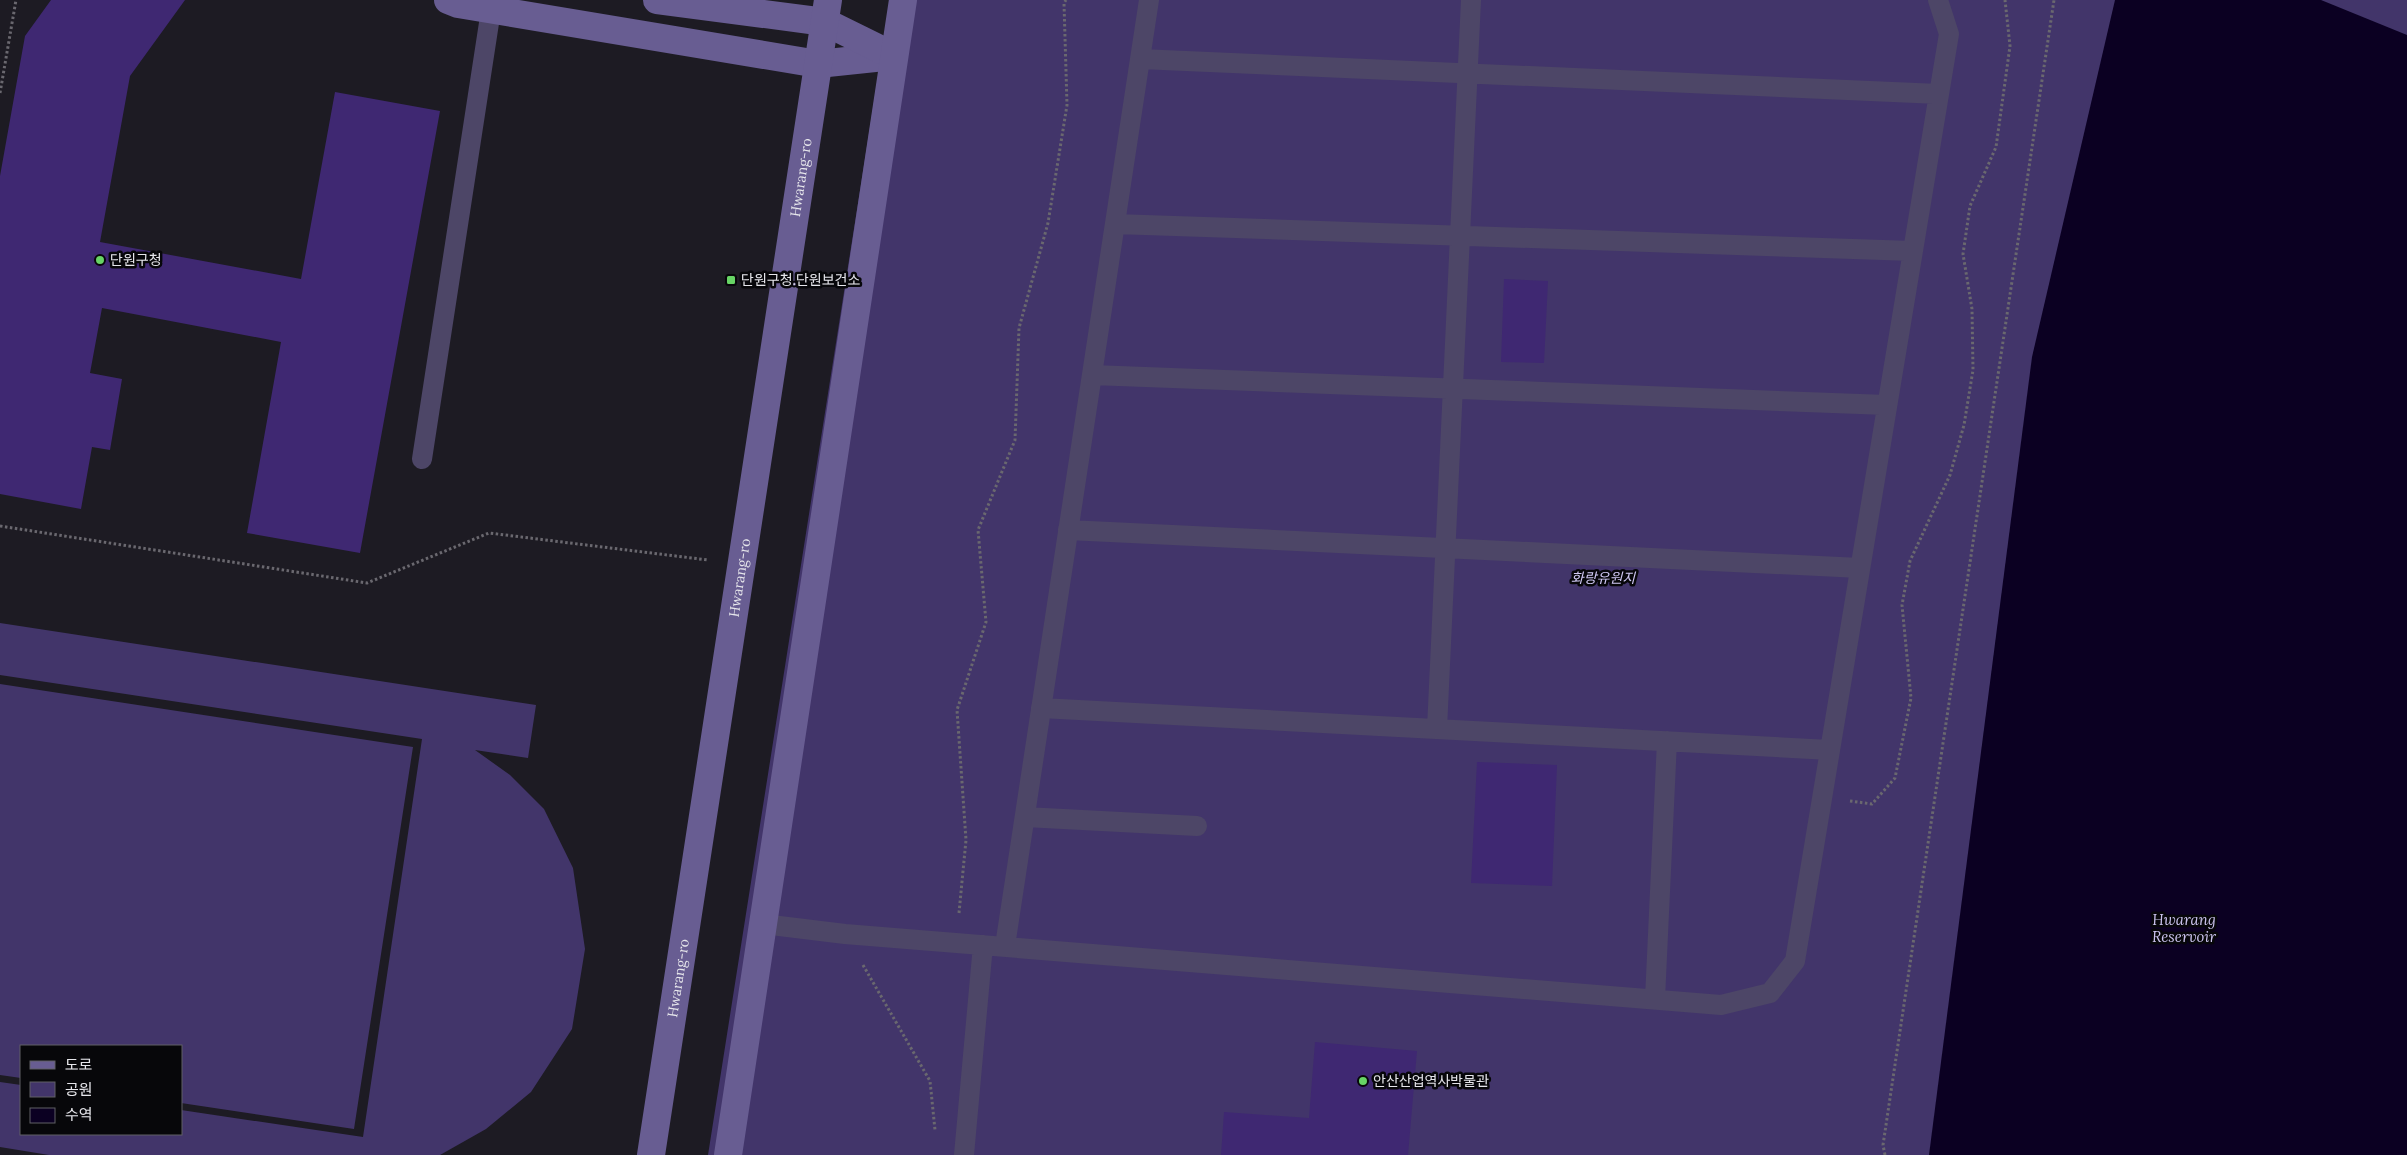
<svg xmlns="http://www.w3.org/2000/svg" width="2407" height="1155" font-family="Lora,'Noto Sans KR',serif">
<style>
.green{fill:#42356a}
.water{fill:#0b0022}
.building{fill:#3f2872}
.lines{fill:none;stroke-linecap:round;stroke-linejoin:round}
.path{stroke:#6a686f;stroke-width:3;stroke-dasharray:2.5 2.5;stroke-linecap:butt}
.lane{stroke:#4d4667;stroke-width:20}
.secondary{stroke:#685d92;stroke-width:28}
.poi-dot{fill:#67d465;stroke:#07070a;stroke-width:2}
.labels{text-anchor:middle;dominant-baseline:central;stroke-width:5;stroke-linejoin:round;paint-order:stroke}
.street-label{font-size:14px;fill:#e6e6eb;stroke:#07070a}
.poi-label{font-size:14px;fill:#e6e6eb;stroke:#07070a;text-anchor:start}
.park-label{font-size:14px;font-style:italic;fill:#d1c9f5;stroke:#07070a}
.water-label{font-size:15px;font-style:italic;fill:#cbc3ee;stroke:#07070a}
</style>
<rect width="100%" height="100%" fill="#1d1b23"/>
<path class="green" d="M890,0H2407V1155H708Z
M0,623L536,705L528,758L475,750L510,775L544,809L573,868L585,949L572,1029L531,1092L486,1129L440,1155H49L0,1147V1082L21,1085V1134H181V1110L363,1137L422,739L0,675Z
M0,684L413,747L354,1129L181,1103V1046H21V1078L0,1075Z"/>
<path class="water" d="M2115,0H2321L2407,35V1155H1929L2032,357Z"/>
<path class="building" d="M51,0H185L130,76L100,242L301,279L335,92L440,111L360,553L247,533L281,342L102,308L90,373L122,379L110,450L92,447L81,509L0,494V176L25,36Z
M1504,279L1548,281L1544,363L1501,362Z
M1477,762L1557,765L1552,886L1471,883Z
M1315,1042L1417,1051L1408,1155H1221L1224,1112L1309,1118Z"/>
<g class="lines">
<path class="path" d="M0,93L16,0
M0,526L367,583L489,533L708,560
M1850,801L1872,804L1895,778L1911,698L1902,605L1910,561L1950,475L1964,425L1973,370L1972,309L1963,254L1970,206L1996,147L2010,46L2005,0
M959,913L966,840L957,710L986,622L978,530L1015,440L1019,328L1048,223L1067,105L1064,3L1066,0
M863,965L930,1081L935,1130
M1885,1155L1883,1145L2054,0"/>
<path class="lane" d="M1140,59L1939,94
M1115,224L1913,251
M1092,375L1887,405
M422,459L491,10
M1068,530L1860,568
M1041,708L1830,750
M1437,729L1471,0
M1025,817L1197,826
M763,924L845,934L1721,1005L1770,993L1795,961L1949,34L1938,0
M1005,946L1149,0
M1655,999L1667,741
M964,1155L983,945"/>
<g class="secondary">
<path d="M448,0L458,4L818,64L894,56"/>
<path d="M657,0L825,22L894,56"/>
<path id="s1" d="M651,1155L828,0"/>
<path d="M728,1155L903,0"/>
</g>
</g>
<g class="poi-dot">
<circle cx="100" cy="260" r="5"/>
<rect x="726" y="275" width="10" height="10" rx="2.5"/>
<circle cx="1363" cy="1081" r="5"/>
</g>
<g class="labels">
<g class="street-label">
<text stroke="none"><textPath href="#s1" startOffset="989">Hwarang-ro</textPath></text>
<text stroke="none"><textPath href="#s1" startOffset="584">Hwarang-ro</textPath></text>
<text stroke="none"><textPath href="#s1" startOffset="179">Hwarang-ro</textPath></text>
</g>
<g class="poi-label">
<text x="110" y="260">단원구청</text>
<text x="741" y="280">단원구청.단원보건소</text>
<text x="1373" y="1081">안산산업역사박물관</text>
</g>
<g class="park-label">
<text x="1603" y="578">화랑유원지</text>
</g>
<g class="water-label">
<text x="2184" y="919">Hwarang<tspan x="2184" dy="17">Reservoir</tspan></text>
</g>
</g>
<rect x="20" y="1045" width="162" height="90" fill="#07070a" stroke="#606064"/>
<rect x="30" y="1061" width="25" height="8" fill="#685d92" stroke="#606064"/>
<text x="65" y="1070" font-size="15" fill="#e6e6eb">도로</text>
<rect x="30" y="1082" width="25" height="15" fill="#42356a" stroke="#606064"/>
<text x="65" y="1095" font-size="15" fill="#e6e6eb">공원</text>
<rect x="30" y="1108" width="25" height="15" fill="#0b0022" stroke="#606064"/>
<text x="65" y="1120" font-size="15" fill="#e6e6eb">수역</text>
</svg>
